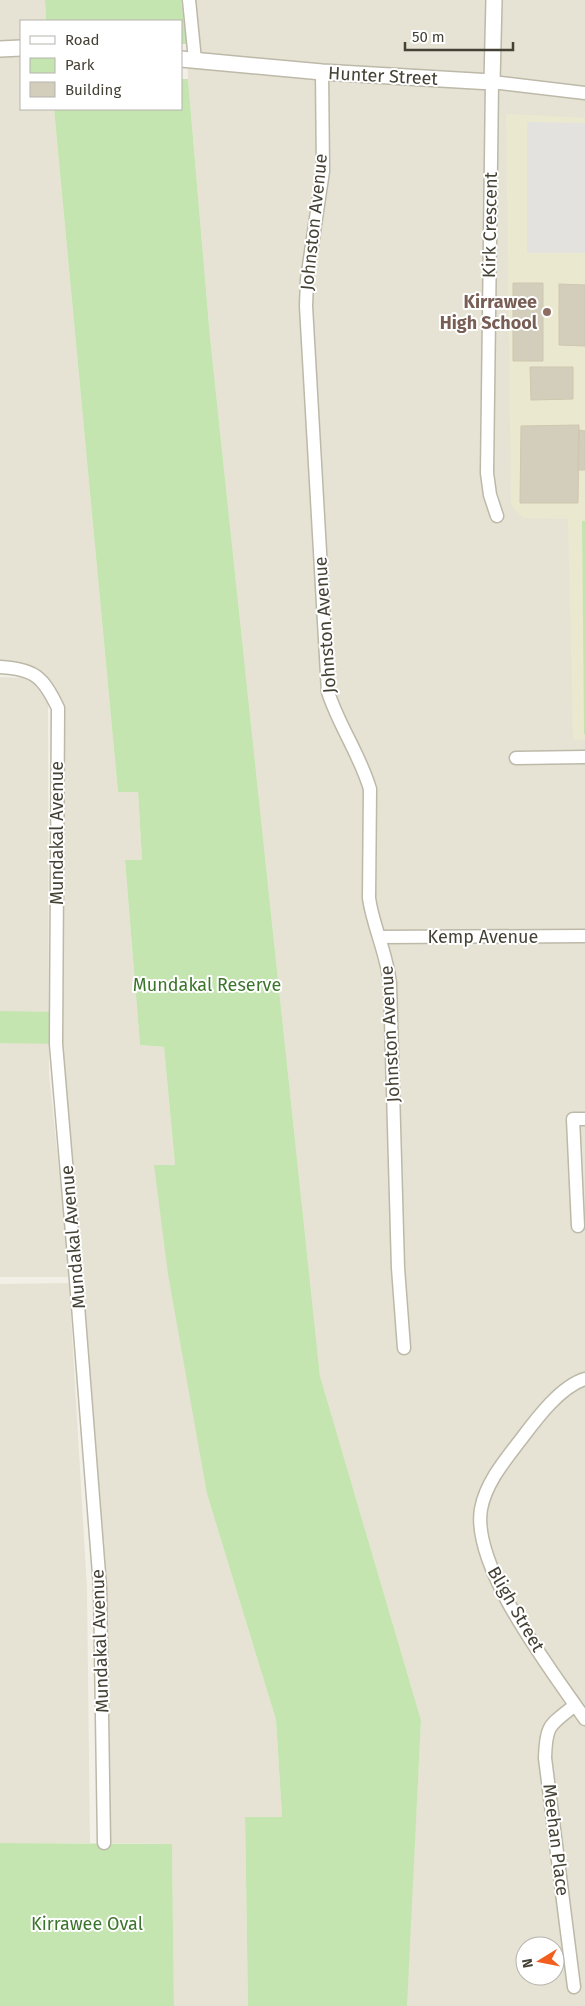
<svg xmlns="http://www.w3.org/2000/svg" width="585" height="2006" font-family="'Fira Sans',sans-serif">
<style>
.residential{fill:#e6e3d4;fill-rule:evenodd}
.education{fill:#ebe8d0}
.green{fill:#c5e5b0}
.parking{fill:#e3e2de}
.building{fill:#d3cebc;stroke:#cec7af}
.lines{fill:none;stroke-linecap:round;stroke-linejoin:round}
.minor-casing{stroke:#bdb9a9;stroke-width:15}
.tertiary-casing{stroke:#bdb9a9;stroke-width:18}
.minor{stroke:#fff;stroke-width:12}
.tertiary{stroke:#fff;stroke-width:15}
.education-dot{fill:#8d6e63;stroke:#fff;stroke-width:2}
.labels{text-anchor:middle;dominant-baseline:central;stroke-width:4;stroke-linejoin:round;paint-order:stroke}
.street-label{font-size:18px;fill:#454135;stroke:#fff}
.education-label{font-size:18px;font-weight:bold;fill:#785e54;stroke:#fff;text-anchor:end}
.park-label{font-size:18px;fill:#3b742b;stroke:#fff}
</style>
<rect width="100%" height="100%" fill="#f2f0e6"/>
<path class="residential" d="M0,0H45L46,21H21V109H54L118,792H138L142,860H125L140,1045L164,1047L175,1165H155L207,1494L276,1720L282,1817L245,1818L248,2006H174L172,1844L104,1843L100,1587L56,1044L58,708L48,687L0,667Z
M181,0H585V2006H406L421,1720L320,1376L210,337L188,79L187,44ZM525,1946H555V1976H525Z
M0,677L30,678L48,704L49,1074L70,1277H0Z
M69,1283L87,1588L90,1843H0V1284Z"/>
<path class="education" d="M506,114L585,118V739L573,740L568,519L523,518L511,505Z"/>
<path class="green" d="M45,0H181L187,44H181V21H46Z
M181,79H188L210,337L320,1376L421,1720L407,2006H248L245,1817H282L276,1720L207,1494L168,1274L154,1165H175L164,1047L140,1045L125,860H142L138,792H118L54,109H181Z
M582,521H585V734H584Z
M0,1011L56,1012V1044L0,1043Z
M0,1843L172,1844L174,2006H0Z"/>
<path class="parking" d="M527,122L585,123V253H527Z"/>
<path class="building" d="M513,283H543V361H513Z
M559,284L585,285V346L559,345Z
M530,367H573V399L531,400Z
M579,425L578,503H520L521,426Z
M579,430L585,431V470H578Z"/>
<g class="lines">
<defs>
<path id="minor" d="M189,0L195,60
M322,72L323,171L307,279L306,306L328,692C339,726 360,755 370,789L369,898C373,927 387,953 390,984L398,1268L404,1348
M497,516L490,495L487,473L492,82L585,93
M0,667C35,669 43,677 58,708L56,1044L76,1280L100,1587L104,1843
M516,758L585,757
M380,937L585,936
M578,1226L573,1119H585
M585,1379C561,1386 537,1418 522,1438C506,1459 486,1482 481,1509C471,1567 552,1671 585,1719
M574,1987L545,1758C546,1723 550,1726 575,1705"/>
<path id="tertiary" d="M0,49L21,48
M181,59L322,72L492,82L494,0"/>
</defs>
<use href="#minor" class="minor-casing"/>
<use href="#tertiary" class="tertiary-casing"/>
<use href="#minor" class="minor"/>
<use href="#tertiary" class="tertiary"/>
</g>
<circle class="education-dot" cx="547" cy="312" r="5"/>
<g class="labels">
<g class="street-label">
<text transform="translate(383 76) rotate(3)">Hunter Street</text>
<text transform="translate(314 222) rotate(-84)">Johnston Avenue</text>
<text transform="translate(490 225) rotate(-89)">Kirk Crescent</text>
<text transform="translate(325 625) rotate(-94)">Johnston Avenue</text>
<text transform="translate(57 833) rotate(-90)">Mundakal Avenue</text>
<text x="483" y="937">Kemp Avenue</text>
<text transform="translate(390 1034) rotate(-93)">Johnston Avenue</text>
<text transform="translate(73 1237) rotate(-95)">Mundakal Avenue</text>
<text transform="translate(516 1609) rotate(60)">Bligh Street</text>
<text transform="translate(100 1641) rotate(-92)">Mundakal Avenue</text>
<text transform="translate(556 1840) rotate(83)">Meehan Place</text>
</g>
<g class="education-label">
<text x="537" y="302">Kirrawee<tspan x="537" dy="21">High School</tspan></text>
</g>
<g class="park-label">
<text x="207" y="985">Mundakal Reserve</text>
<text x="87" y="1924">Kirrawee Oval</text>
</g>
</g>
<rect x="20" y="20" width="162" height="90" fill="#ffffff" stroke="#b5b3ae"/>
<rect x="30" y="36" width="25" height="8" fill="#ffffff" stroke="#b5b3ae"/>
<text x="65" y="45" font-size="15" fill="#454135">Road</text>
<rect x="30" y="58" width="25" height="15" fill="#c5e5b0" stroke="#b5b3ae"/>
<text x="65" y="70" font-size="15" fill="#454135">Park</text>
<rect x="30" y="82" width="25" height="15" fill="#d3cebc" stroke="#b5b3ae"/>
<text x="65" y="95" font-size="15" fill="#454135">Building</text>
<g transform="translate(540 1961) rotate(260)"><circle r="24" fill="#ffffff" stroke="#b5b3ae"/>
<path d="M0-4L9 19L0 12L-9 19Z" fill="#f25e1d"/>
<text y="-8" font-size="14" font-weight="bold" text-anchor="middle" fill="#454135">N</text>
</g>
<path d="M405 42v8h108v-8" fill="none" stroke="#454135" stroke-width="2.5"/>
<text x="412" y="42" font-size="15" fill="#454135" stroke="#ffffff" stroke-width="4" paint-order="stroke">50 m</text>
</svg>
